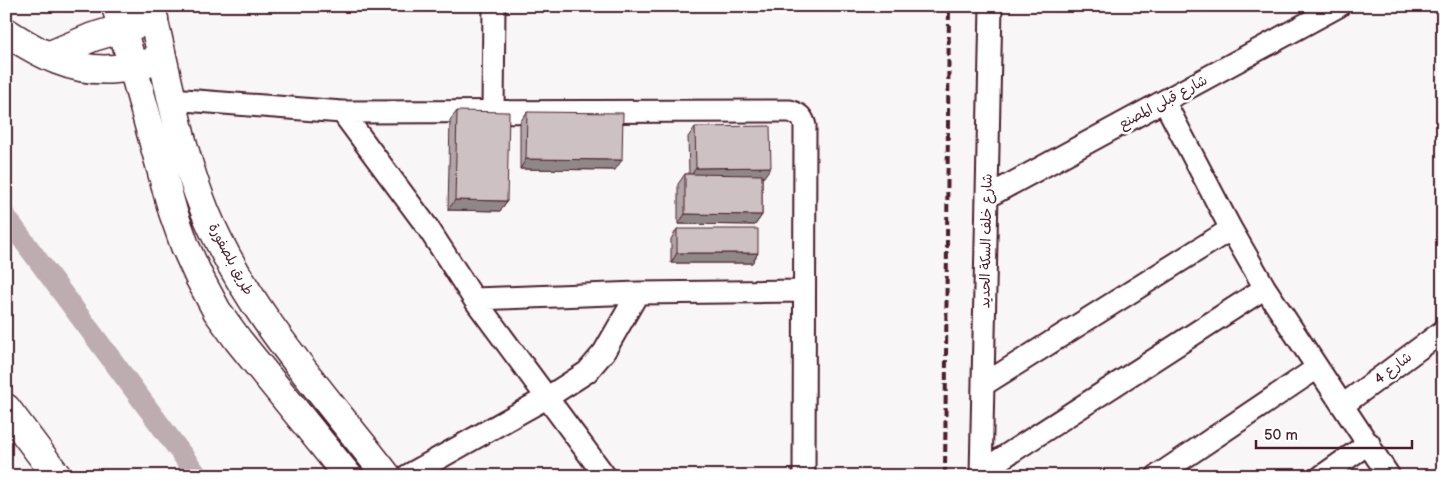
<svg xmlns="http://www.w3.org/2000/svg" width="1449" height="482" font-family="'Balsamiq Sans','Playpen Sans Arabic',sans-serif">
<style>
.lines{fill:none;stroke-linecap:round;stroke-linejoin:round}
.canal{stroke:#bdadb0;stroke-width:21}
.street-casing{stroke:#4a1f2b;stroke-width:25}
.secondary-casing{stroke:#4a1f2b;stroke-width:31}
.primary-casing{stroke:#4a1f2b;stroke-width:31}
.street{stroke:#fff;stroke-width:21}
.secondary{stroke:#fff;stroke-width:28}
.primary{stroke:#fff;stroke-width:28}
.rail{stroke:#4a1f2b;stroke-width:4;stroke-dasharray:8 4;stroke-linecap:butt}
.wall{fill:#b0a6a9;stroke:#4a1f2b}
.shaded-wall{fill:#908789;stroke:#4a1f2b}
.building{fill:#cdc1c4;stroke:#4a1f2b}
.labels{text-anchor:middle;dominant-baseline:central;stroke-width:5;stroke-linejoin:round;paint-order:stroke}
.street-label{font-size:14px;fill:#4a1f2b;stroke:#fff}
</style>
<rect width="100%" height="100%" fill="#f8f6f7"/>
<filter id="ink" filterUnits="userSpaceOnUse"><feTurbulence type="fractalNoise" baseFrequency=".02" numOctaves="2"/><feDisplacementMap in="SourceGraphic" scale="10" xChannelSelector="R" yChannelSelector="G"/><feConvolveMatrix kernelMatrix="1 2 1 2 8 2 1 2 1" color-interpolation-filters="sRGB"/></filter>
<g filter="url(#ink)">
<g class="lines">
<path class="canal" d="M6,217L198,476"/>
<defs>
<path id="street" d="M171,99L342,112L790,111C799,114 803,117 805,126L804,476
M1164,101L1231,229L1265,288L1389,476
M493,110L494,6
M342,112L428,228L474,299L605,476
M987,197L1339,6
M474,299L638,293L804,291
M983,385L1231,229
M1343,405L1443,331
M982,471L1265,288
M407,476L548,397L587,372L604,352L638,293
M981,476L991,6
M1157,476L1317,368
M1322,476L1369,443"/>
<path id="secondary" d="M6,32C40,54 74,73 115,69C131,68 146,63 162,60
M48,56L93,37L154,19"/>
<path id="primary" d="M116,6L173,212L185,246L200,279L217,311L238,340L348,476
M150,6C168,75 178,145 205,211C246,310 322,392 387,476
M6,408L57,476"/>
</defs>
<use href="#street" class="street-casing"/>
<use href="#secondary" class="secondary-casing"/>
<use href="#primary" class="primary-casing"/>
<use href="#street" class="street"/>
<use href="#secondary" class="secondary"/>
<use href="#primary" class="primary"/>
<path class="rail" d="M945,476L949,6"/>
</g>
<path class="wall" d="M457,111L507,201L500,211L448,210L450,120Z
M527,112L615,170L520,169V122Z
M695,127L764,177H762V215L755,225L678,224V184L685,174H689L688,137Z
M677,229L758,253L752,263H671V239Z"/>
<path class="shaded-wall" d="M526,159L622,160L615,170L520,169Z
M771,167L764,177L689,178L696,168Z
M455,200L507,201L500,211L448,210Z
M685,214L762,215L755,225L678,224Z
M677,253H758L752,263H671Z"/>
<path class="building" d="M457,111L509,112L507,201L455,200Z
M527,112L623,113L622,160L526,159Z
M770,126L771,167L696,168L695,127Z
M685,174L762,175V215L685,214Z
M677,229H758V253H677Z"/>
</g>
<g class="labels">
<g class="street-label">
<text transform="translate(1163 102) rotate(-28)">شارع قبلى المصنع</text>
<text transform="translate(986 241) rotate(-89)">شارع خلف السكة الحديد</text>
<text transform="translate(231 259) rotate(62)">طريق بلصفورة</text>
<text transform="translate(1393 368) rotate(-37)">شارع 4</text>
</g>
</g>
<rect width="1449" height="482" fill="none" stroke="#fff" stroke-width="25"/>
<rect x="12" y="12" width="1424" height="457" fill="none" stroke="#4a1f2b" stroke-width="2" filter="url(#ink)"/>
<path d="M1256 440v8h156v-8" fill="none" stroke="#4a1f2b" stroke-width="2.5"/>
<text x="1264" y="440" font-size="15" fill="#4a1f2b" stroke="#ffffff" stroke-width="4" paint-order="stroke">50 m</text>
</svg>
